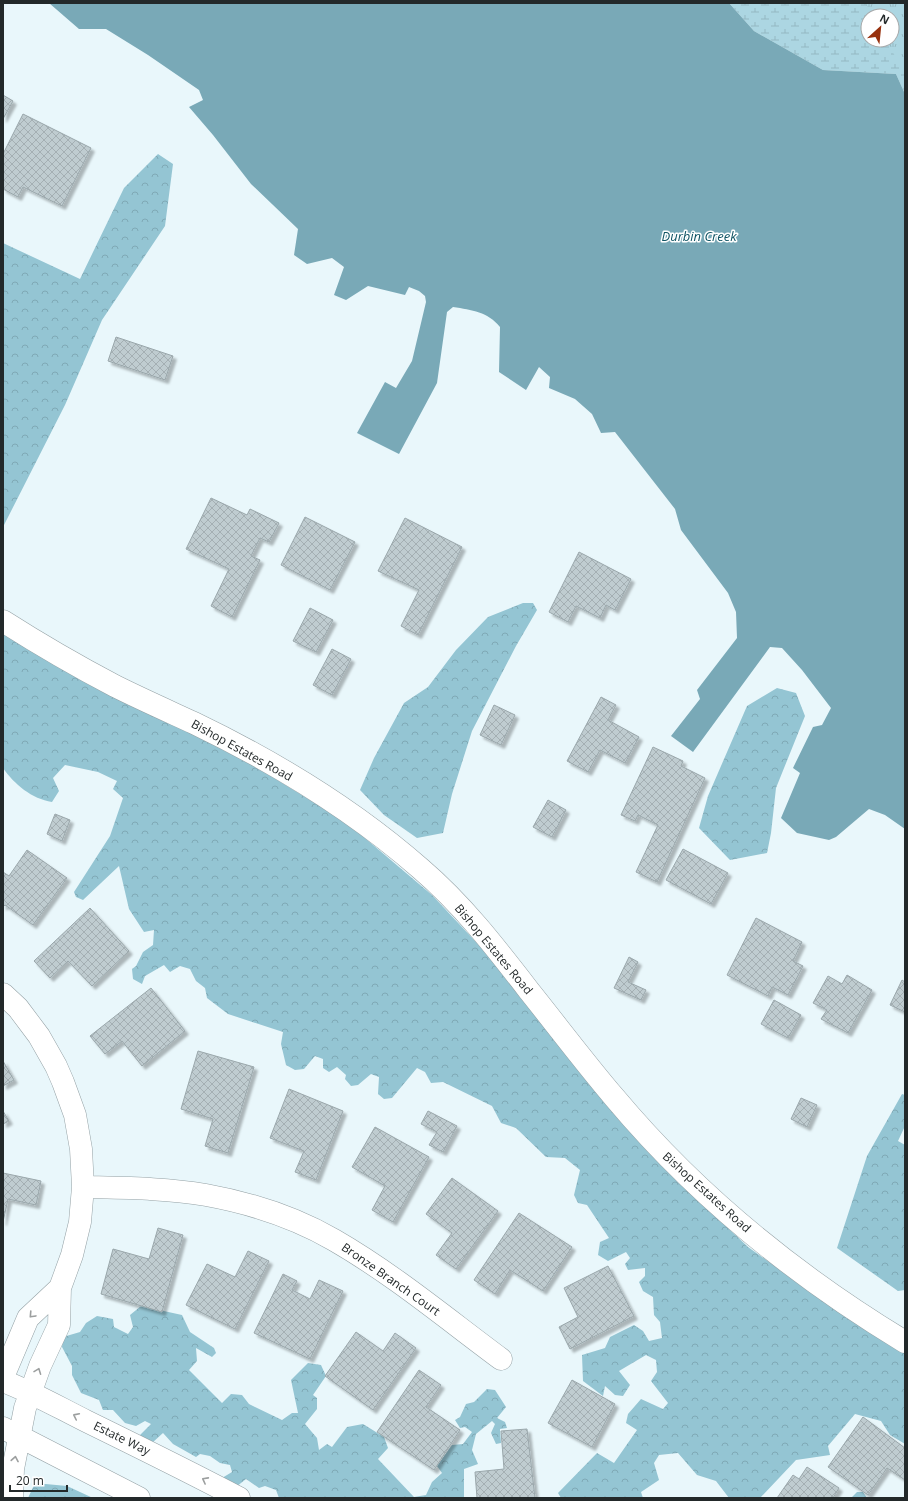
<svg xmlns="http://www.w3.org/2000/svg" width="908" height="1501" font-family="'Open Sans',sans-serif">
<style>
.forest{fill:url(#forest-crowns)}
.wetland{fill:url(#wetland-marsh);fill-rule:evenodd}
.park{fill:url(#park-tufts)}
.water{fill:#79a9b7}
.building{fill:url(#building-cross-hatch);stroke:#9aa7ab;filter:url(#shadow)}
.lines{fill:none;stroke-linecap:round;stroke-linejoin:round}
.minor-casing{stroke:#94a1a5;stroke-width:23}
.minor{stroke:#fff;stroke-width:22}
.oneway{stroke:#9c9f9f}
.labels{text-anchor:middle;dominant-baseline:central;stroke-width:3;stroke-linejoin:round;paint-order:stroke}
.street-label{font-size:12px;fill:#23292a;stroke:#fff}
.water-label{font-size:13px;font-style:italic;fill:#0f5363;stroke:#fff}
</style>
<defs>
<pattern id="forest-crowns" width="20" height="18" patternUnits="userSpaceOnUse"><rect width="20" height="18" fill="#94c5d3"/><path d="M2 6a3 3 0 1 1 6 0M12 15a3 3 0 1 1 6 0" fill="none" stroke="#7fa9b5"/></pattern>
<pattern id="wetland-marsh" width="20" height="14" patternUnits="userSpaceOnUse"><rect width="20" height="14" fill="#acd6e2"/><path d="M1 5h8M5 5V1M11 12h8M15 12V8" fill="none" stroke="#94b8c2"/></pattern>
<pattern id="park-tufts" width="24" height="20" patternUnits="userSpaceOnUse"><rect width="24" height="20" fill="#acd6e2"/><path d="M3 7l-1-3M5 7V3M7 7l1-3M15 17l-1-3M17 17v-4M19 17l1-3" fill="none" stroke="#94b8c2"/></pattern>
<pattern id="building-cross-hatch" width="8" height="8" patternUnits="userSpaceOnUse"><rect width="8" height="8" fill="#bfccd0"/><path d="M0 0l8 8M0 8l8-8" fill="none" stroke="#a4afb3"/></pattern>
<filter id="shadow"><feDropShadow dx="3.5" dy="3.5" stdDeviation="1" flood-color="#0004"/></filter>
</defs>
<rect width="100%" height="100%" fill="#e9f7fb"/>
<path class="forest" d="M158,154L173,164L165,226L102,320L65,405L4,525L3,523V243L80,279L124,188Z
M523,603H533L537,610L516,646L472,731L452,794L443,833L417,838L384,815L360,790L374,758L404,703L428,687L456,650L488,617Z
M3,633L72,673L251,764L346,822L432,895L490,957L604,1102L649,1153L748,1247L845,1316L905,1352V1444L890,1435L881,1421L855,1414L828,1446L830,1455L796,1460L760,1498H729L716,1481L697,1475L678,1453L659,1455L654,1463L659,1480L641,1492L643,1498H561L558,1493L597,1453L614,1463L637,1430L626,1423L628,1414L641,1399L663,1409L668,1403L651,1381L657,1372L656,1360L646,1355L619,1371L630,1385L623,1396L615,1395L605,1386L603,1396L583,1381L582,1355L605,1348L610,1337L634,1325L643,1331L649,1341L662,1338L660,1322L654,1315L653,1297L643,1291L639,1282L645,1276V1268L628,1270L625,1264L630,1258L626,1252L608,1261L598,1255L600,1242L609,1238L587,1205L578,1203L574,1195L580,1170L565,1158L546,1157L516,1128L501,1123L492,1106L443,1082L431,1083L425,1072L417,1068L392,1098L384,1099L378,1094L379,1077L371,1074L358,1085L351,1086L345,1079L346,1075L337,1067L329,1072L323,1068V1059L315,1056L304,1069L295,1070L286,1065L281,1044L283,1032L228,1014L207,998L205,988L196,981L190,969L180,966L170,972L164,965L145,976L142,984L133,979L132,969L136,966L143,952L153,945L154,930L144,932L129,909L119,866L83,900L76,897L74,892L110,836L123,798L113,789L117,781L98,772L65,765L53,778L59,791L52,802C32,799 14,784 3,768Z
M777,688L796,693L805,716L776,788L771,833L767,853L730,860L699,828L708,796L747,706Z
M902,1094L905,1095V1126L898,1141L905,1145V1290L898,1291L837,1248L867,1156Z
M141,1306L182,1315L190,1332L214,1348L216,1353L212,1357L196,1348L197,1361L189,1370L222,1403L231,1394L242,1395L249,1404L282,1420L292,1413H298L291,1380L308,1363L321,1365L326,1376L313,1395L317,1398V1409L305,1424L317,1438L319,1450L327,1444L332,1447L347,1427L363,1424L384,1437L388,1448L378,1459L414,1497L426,1495L432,1482L442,1473L437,1466L452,1445L463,1444L472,1432L465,1427L460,1428L455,1420L460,1417L466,1404L474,1402L487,1389L495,1390L506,1407L497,1418L505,1422L507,1428L500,1429L501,1443L496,1444L491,1433L495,1424L492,1421L476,1434L472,1450L478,1464L464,1469V1498H279L276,1490L265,1486L259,1488L246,1479L236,1487L222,1478L232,1472L230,1465L220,1463L210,1456L200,1454L196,1457L173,1444L163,1433L152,1443L139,1436L151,1424L145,1421L136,1426L125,1423L113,1410H103L99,1400L81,1393L72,1375V1366L62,1347L63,1337L80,1332L86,1323L97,1316L113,1319L114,1327L128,1334L133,1327L130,1315Z
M35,1483L67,1486L93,1498H28Z
M857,1492H863L867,1498H851Z"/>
<path class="wetland" d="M729,3H905V94L896,74L823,70L754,31ZM868,16H892V40H868Z"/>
<path class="park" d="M865,3H905V74L886,40H892V16H873Z"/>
<path class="water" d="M49,3H729L754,31L823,70L896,74L905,94V829L885,815L869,809L836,837L829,840L797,833L781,818L800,773L793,768L813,727L822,725L831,708L802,670L782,648L770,647L693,752L671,736L700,699L697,690L737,638L736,612L728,593L681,530L675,509L615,432L601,433L592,414L575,399L549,388L550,377L539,367L526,390L499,372L500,327C488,312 472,310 453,307L447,312L437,383L399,454L357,433L385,382L396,388L412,361L426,302L425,296L419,291L409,287L405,295L368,286L346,300L334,295L344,267L332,258L307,264L294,255L298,229L251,184L213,135L189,107L203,100L199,90L148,55L106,29H79Z"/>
<path class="building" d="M3,95L13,101L3,119Z
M23,114L91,148L62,206L23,187L18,197L3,189V154Z
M116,337L173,356L165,380L108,361Z
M211,498L247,515L250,509L279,523L269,542L260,538L251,556L260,560L232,617L211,606L229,569L186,549Z
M305,517L355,542L330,590L281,565Z
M405,518L462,547L418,635L401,626L419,590L378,571Z
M579,552L631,579L615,610L606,605L600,618L576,606L568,622L549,612Z
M310,608L333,620L316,652L293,641Z
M332,649L351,659L332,695L313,685Z
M601,697L616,705L608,720L639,737L625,763L600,750L588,772L567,761Z
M494,705L515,715L501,745L480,735Z
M653,747L683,761L681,766L705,778L657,882L636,872L658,825L638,815L635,821L621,815Z
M548,800L566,810L552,837L533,827Z
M55,814L70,820L62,841L47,834Z
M683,849L728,873L711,904L666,880Z
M27,850L67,878L33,925L5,905L3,907V872L9,876Z
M90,908L129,951L92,986L68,961L50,978L34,961Z
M756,918L802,942L793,961L803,966L788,995L772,987L768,996L727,975Z
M629,957L638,962L628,982L646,990L641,1000L614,988Z
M847,975L872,990L848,1033L821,1019L827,1010L813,1003L828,976L842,984Z
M902,980L905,982V1012L890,1005Z
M151,988L185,1031L142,1066L122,1041L105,1054L90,1036Z
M774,1000L801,1015L788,1038L761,1024Z
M198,1051L254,1067L228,1153L205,1146L213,1119L181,1109Z
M3,1061L14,1080L3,1086Z
M289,1089L343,1111L316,1180L295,1172L304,1151L270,1138Z
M801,1098L817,1105L807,1127L791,1119Z
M3,1111L9,1121L3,1124Z
M428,1111L457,1126L443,1152L429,1145L437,1132L421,1124Z
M375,1127L429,1157L393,1222L372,1210L385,1186L352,1167Z
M3,1173L41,1181L36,1205L8,1199L3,1222Z
M452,1178L498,1211L456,1269L436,1255L452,1233L426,1214Z
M519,1213L572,1247L543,1291L510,1270L495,1294L474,1280Z
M158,1228L183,1235L162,1312L101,1294L113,1249L149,1259Z
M248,1251L269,1261L235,1329L186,1305L207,1264L235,1277Z
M608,1266L634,1316L570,1349L559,1327L578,1317L564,1288Z
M283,1274L297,1281L292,1290L310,1299L319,1280L343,1291L310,1359L254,1333Z
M356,1332L383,1351L395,1333L416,1348L373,1410L325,1376Z
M419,1370L441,1385L426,1407L460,1430L434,1470L377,1432Z
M572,1380L615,1404L592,1447L548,1423Z
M863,1417L905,1448V1480L887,1468L868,1495L828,1467Z
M527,1429L535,1498H477L475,1472L504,1469L501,1431Z
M807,1467L839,1488L833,1498H777L793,1475L799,1479Z"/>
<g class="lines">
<defs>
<path id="minor" d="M3,621C39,644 77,666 115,686C141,699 168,711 194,723C273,761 355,811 421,869C463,905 496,948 530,992C558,1027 585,1063 614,1097C696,1195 796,1276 905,1342
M3,994L18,1008L39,1036L56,1066L63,1082L75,1115L81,1149L83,1187L80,1222L72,1255L60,1288L59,1325L40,1366L25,1408L13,1469L12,1498
M83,1187C124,1188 166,1188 206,1195C250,1203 296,1218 334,1240C393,1274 447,1319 501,1359
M3,1377L28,1318L60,1288
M3,1381C32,1392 58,1407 86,1421C137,1446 188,1471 239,1498
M3,1428L139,1498"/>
</defs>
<use href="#minor" class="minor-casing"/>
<use href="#minor" class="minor"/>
</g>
<defs><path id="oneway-chevron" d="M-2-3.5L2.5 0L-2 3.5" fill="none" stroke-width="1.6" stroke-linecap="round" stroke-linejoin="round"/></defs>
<g class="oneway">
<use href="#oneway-chevron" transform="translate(32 1315) rotate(133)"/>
<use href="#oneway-chevron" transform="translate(38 1371) rotate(-69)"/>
<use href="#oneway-chevron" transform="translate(76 1416) rotate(-154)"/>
<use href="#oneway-chevron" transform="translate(15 1459) rotate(-80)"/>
<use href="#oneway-chevron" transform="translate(205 1480) rotate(-152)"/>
</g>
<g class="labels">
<g class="street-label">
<text transform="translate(242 750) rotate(29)">Bishop Estates Road</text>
<text transform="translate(494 949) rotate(50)">Bishop Estates Road</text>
<text transform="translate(707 1192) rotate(42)">Bishop Estates Road</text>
<text transform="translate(391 1279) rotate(35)">Bronze Branch Court</text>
<text transform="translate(122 1438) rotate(26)">Estate Way</text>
</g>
<g class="water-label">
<text x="699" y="236">Durbin Creek</text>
</g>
</g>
<rect width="908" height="1501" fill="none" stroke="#23292a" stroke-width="8"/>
<g transform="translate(880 28) rotate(27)"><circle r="19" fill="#ffffff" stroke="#a7a9aa"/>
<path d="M0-3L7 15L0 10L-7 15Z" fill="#98310e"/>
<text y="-6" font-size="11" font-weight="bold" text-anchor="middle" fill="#23292a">N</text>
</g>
<path d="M10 1485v6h57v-6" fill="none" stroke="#23292a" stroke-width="2"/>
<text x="16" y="1485" font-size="12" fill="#23292a" stroke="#ffffff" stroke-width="3" paint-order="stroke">20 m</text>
</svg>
